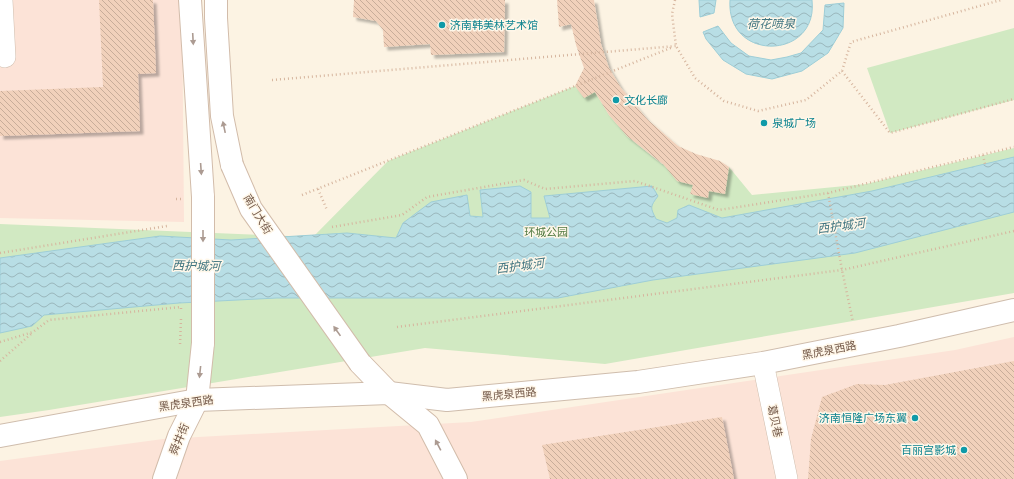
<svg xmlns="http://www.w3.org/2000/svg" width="1014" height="479" font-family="Helvetica,'Noto Sans SC',sans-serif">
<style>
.commercial{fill:#fce3d7}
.green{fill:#d1e9c2}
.water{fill:url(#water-waves);stroke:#9eced7}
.building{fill:url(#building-back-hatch);filter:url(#shadow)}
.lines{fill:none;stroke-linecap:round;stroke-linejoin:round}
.minor-casing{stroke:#cfbdad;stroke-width:22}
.tertiary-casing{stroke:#cfbdad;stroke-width:24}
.secondary-casing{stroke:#d2bcaa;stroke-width:24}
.path{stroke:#d6b59e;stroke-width:2.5;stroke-dasharray:1 3;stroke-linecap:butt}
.minor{stroke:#fff;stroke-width:21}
.tertiary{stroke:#fff;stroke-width:22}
.secondary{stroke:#fff;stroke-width:22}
.secondary-bridge-casing{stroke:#d2bcaa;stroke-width:24;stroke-linecap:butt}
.secondary-bridge{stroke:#fff;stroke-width:22}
.oneway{fill:#ac9b92}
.culture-dot{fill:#0f9aa8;stroke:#fff7e9;stroke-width:1.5}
.labels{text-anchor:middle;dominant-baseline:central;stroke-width:3;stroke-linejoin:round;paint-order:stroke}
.culture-label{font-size:11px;fill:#0d838f;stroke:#fff7e9;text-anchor:start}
.street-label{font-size:11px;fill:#745949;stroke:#fff7e9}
.park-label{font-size:11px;fill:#517a42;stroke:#fff7e9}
.water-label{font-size:12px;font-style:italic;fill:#407580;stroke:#fff7e9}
</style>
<defs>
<pattern id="water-waves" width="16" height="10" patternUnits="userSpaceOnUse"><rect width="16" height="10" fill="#b8dee5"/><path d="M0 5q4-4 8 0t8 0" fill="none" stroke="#9ab7bc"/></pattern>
<pattern id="building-back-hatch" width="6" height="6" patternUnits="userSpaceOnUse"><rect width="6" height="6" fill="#f1d1bb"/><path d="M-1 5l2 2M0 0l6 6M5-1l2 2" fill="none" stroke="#c8ad9a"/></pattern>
<filter id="shadow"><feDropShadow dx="3.5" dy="3.5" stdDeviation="1" flood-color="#0004"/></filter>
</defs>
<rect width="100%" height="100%" fill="#fcf3e3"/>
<path class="commercial" d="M0,0H182L184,222L0,218Z
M1014,337V479H0V461L163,439L471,422L955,350Z"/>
<path class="green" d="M1014,28V100L890,133L867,68Z
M575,86L595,92L609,115L627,136L662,164L729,167L752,195L866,184L1014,148V293L605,364L425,348L49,410L0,417V224L313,237L388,161Z"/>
<path class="water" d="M699,0H716L714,13L700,17Z
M730,0H812C819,60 726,63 730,0Z
M844,3L843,28L828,53L802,71L772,79L746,74L723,60L706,39L703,32L718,26L731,43L749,56L771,60L787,57L801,53L823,30L825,5Z
M1014,157V212L855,253L653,280L558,298H277L179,303L44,315L32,326L0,333V258L7,257L160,236L231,240L347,233L396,238L403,223L431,202L467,195L470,216L483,217L480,190L520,186L531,192V218H550L544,196L652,186L658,196C650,207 650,207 656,219L667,223L677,218L678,210L689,205L722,218L872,191Z"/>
<path class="building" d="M99,0H153L156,73L138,74L140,131L0,136V91L103,87Z
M354,0H505L504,52L431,55L430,44L384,47L383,30L376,21L353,17Z
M557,0H594L601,44L609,68L621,88L647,119L678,146L696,154L720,161L729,167L725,194L709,191L708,198L690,194L693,185L677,181L663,164L627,136L609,115L595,92L584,98L575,86L584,68L576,45L571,24L559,27Z
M1014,361V479H808L811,439L822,397L857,384L885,385Z
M722,417L734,479H550L542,445Z"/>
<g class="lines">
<defs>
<path id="minor" d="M2,0L5,57
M763,363L787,479"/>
<path id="tertiary" d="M0,436L197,400L389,393L447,400L638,382L763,363L899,336L1014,310"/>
<path id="secondary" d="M190,0L203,197
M216,0V18L222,116L232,165
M360,363L389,393L428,425L456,479
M164,479L179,436L197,400L203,343"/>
</defs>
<use href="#minor" class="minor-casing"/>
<use href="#tertiary" class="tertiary-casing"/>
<use href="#secondary" class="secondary-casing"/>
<path class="path" d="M675,0L672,14L676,46L695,78L724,101L758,111L806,100L842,71L851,42L1001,0
M842,71L890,133L1014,99
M272,80L676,46
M983,155L985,164
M318,189L327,210
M828,193L842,270L853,322
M302,195L673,47
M176,199H183
M332,227L402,215L427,197L524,180L545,189L635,181L719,210L828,193L1014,147
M0,253L167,226
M181,319L180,345H182
M397,327L842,270L1014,231
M0,342L33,332L49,320L181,307V310
M0,361L31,334"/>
<use href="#minor" class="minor"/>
<use href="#tertiary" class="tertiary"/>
<use href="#secondary" class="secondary"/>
<defs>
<path id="secondary-bridge" d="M232,165L251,209L360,363
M203,197V343"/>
</defs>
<use href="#secondary-bridge" class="secondary-bridge-casing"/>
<use href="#secondary-bridge" class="secondary-bridge"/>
</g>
<defs><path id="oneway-solid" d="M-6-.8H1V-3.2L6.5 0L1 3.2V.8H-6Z"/></defs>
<g class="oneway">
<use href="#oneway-solid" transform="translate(193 39) rotate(87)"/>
<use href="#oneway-solid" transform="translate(224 127) rotate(-102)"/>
<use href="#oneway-solid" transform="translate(201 169) rotate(86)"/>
<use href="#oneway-solid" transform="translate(203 236) rotate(90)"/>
<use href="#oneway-solid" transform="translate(337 331) rotate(-125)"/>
<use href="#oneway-solid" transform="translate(200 372) rotate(96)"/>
<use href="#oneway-solid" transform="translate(438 445) rotate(-118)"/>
</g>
<g class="culture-dot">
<circle cx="442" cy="25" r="4"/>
<circle cx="616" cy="100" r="4"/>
<circle cx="764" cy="123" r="4"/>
<circle cx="915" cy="418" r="4"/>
<circle cx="964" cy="450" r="4"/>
</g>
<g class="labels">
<g class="culture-label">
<text x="450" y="25">济南韩美林艺术馆</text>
<text x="624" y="100">文化长廊</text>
<text x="772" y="123">泉城广场</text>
<text x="907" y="418" text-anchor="end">济南恒隆广场东翼</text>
<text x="956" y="450" text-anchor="end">百丽宫影城</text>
</g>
<g class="street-label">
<text transform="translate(258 214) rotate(59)">南门大街</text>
<text transform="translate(829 350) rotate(-11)">黑虎泉西路</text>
<text transform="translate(509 394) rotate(-5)">黑虎泉西路</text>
<text transform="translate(186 403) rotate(-8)">黑虎泉西路</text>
<text transform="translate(775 421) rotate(78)">葛贝巷</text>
<text transform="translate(179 439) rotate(-67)">舜井街</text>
</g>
<g class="park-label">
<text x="546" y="232">环城公园</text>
</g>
<g class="water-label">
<text x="771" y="24">荷花喷泉</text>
<text transform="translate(841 226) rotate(-7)">西护城河</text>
<text transform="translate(196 266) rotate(1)">西护城河</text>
<text transform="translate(520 266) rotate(-7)">西护城河</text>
</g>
</g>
</svg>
